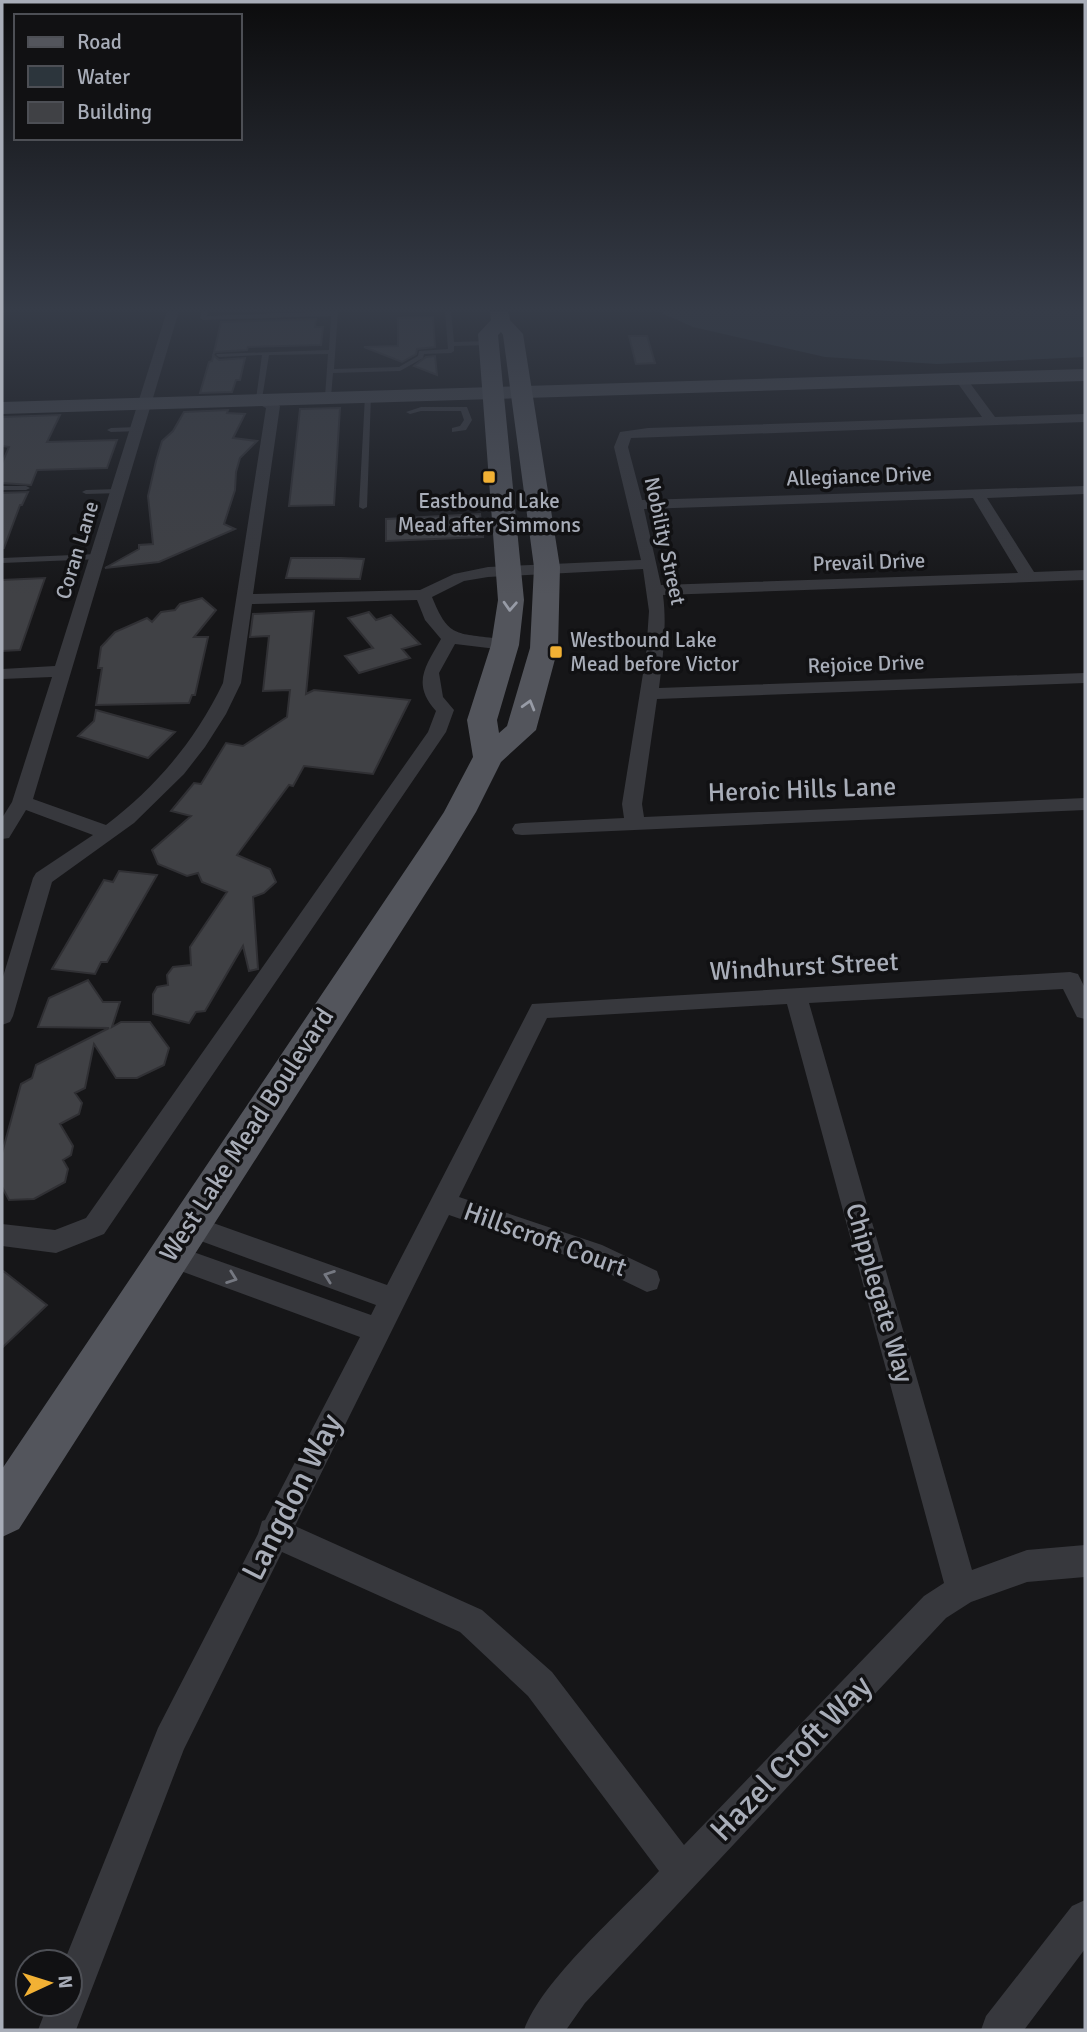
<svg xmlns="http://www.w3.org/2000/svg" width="1087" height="2032" font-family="Signika,sans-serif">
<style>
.water{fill:#2c353c}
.building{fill:#404145;stroke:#303034;stroke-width:2}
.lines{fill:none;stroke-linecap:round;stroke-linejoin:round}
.lane{fill:#37383d;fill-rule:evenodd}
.street{fill:#37383d;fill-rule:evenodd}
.secondary{fill:#45474d;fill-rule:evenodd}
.primary{fill:#53555c;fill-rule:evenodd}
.oneway{stroke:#979ba6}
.oneway2{stroke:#757881}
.poi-dot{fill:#f2b134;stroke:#111113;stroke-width:2.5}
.labels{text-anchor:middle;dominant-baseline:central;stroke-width:7;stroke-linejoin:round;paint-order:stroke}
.far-street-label{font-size:21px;fill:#a8adb8;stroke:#111113}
.far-poi-label{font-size:21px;fill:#a8adb8;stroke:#111113}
.street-label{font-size:26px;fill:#a8adb8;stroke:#111113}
.near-street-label{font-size:32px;fill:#a8adb8;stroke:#111113}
</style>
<rect width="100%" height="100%" fill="#161618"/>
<path class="water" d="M657,311H1085V357L937,364L825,357L693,327Z"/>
<path class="building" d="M433,317L435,347L417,349L416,354L402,362L364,347L398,346V318Z
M316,319L315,327H323L321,345L248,347L247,350L215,352L213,355L219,360L245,358L240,380H236L232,392L200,393L209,362L212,361L221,322Z
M629,336H647L655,363L636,364Z
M435,356L437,375L414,366L426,357Z
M340,408L334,505L289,506L300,409Z
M228,410L227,413L245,414L233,438L257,441L240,458L236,472L235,490L224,524L235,529L159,562L105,568L139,549V545L153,544L148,496L156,461L162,441L173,431L184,412Z
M60,415L47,442L117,440L107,468L37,470L31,485L2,483V463L9,447L2,446V417Z
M28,492L22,505H20L4,548H2V493Z
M480,514L483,537L386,541V519Z
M291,558H341L364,559L360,579L286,578Z
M45,578L20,650L2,651V580Z
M202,598L216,610L194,637H208L195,695H192L189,703L96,705L102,668H98L101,647L115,632L147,618L152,622L161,612L175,610L180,604Z
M314,611L306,694L314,690L410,700L373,774L304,766L293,786L289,785L237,855L270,869L276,882L264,893L253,897L258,969L249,971L243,946L205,1011L196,1012L189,1023L153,1014V994L157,987L168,985L167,975L173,967L191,965L190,947L227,892L202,882L198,873L187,876L158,864L152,850L191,816L171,811L194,783L201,784L226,743L243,746L287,717L290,690L263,691L269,636L250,637L253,614Z
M369,612L376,620L391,615L420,644L402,649L410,658L359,673L345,656L373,648L348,618Z
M96,710L175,732L148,758L78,736L94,721Z
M119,871L157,875L107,962H101L95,974L52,969L104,880L113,882Z
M88,980L103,1002H120L112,1027L121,1022H150L169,1048L164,1065L137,1078H116L94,1044L85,1088L75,1093L82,1103L79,1114L60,1124L73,1146L71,1155L63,1160L68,1169L65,1182L34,1199L9,1200L2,1187V1153L21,1084L32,1078L36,1065L109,1028L38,1027L49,998Z
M2,1270L47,1305L2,1348Z"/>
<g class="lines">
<path class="lane" d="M202,311H208L207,316L338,311L334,369L399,367L418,356L419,351L448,349L445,311H451L454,342L489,341L492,343L489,345L454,346V351L451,353L424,354L423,358L400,371L333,373L331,397L328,399L325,397L328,354L269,355L262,399L259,401L256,399L262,355L219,357L216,355L217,354L329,350L331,316L203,320L200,318Z
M368,394L371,396L367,507L363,509L359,507L365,396Z
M421,407H467L472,420L466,430L452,432V428L460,426L464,420L461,411H421L410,414L406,412Z
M137,427L141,429L140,431L111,432L107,430L111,428Z
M2,486H26L30,488L26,490H2Z
M118,489L122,491L121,493L86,494L82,492L86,490Z
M504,498H507V502L453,505L449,503L453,501Z
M97,554L101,557L100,559L2,563V558Z"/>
<path class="street" d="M167,311H179L33,799L106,825C157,786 195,741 223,683L266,408L254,402V396H264L280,406L253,594L420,590L454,574L488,567L641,560L614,447L620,432L648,428L982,417L954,378L960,374L964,375L995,417L1085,414V422L631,438L628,447L642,500L1085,486V494L987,498L1034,572L1085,570V580L663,595C667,626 663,657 659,688L1085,673V683L657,699L642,804L644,817L1085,798V810L522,835L515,834L512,829L515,824L522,823L624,818L622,804L646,655L649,611L643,569L488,577L464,581L432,597C448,636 454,633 493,638C501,639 508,639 513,645L505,650L455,644L439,673L443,697L454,710L446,732L104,1234L56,1253L2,1246V1224L55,1230L86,1218L428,732L436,711C411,683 426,666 441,639L425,620L417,600L252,604L241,683L226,714L205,747L184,774L134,823L52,882L13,1016L10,1022L2,1025V980L33,878L36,873L93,835L26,810L9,838L2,839V818L12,802L52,677L2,679V669L55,666ZM973,498L1018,573L661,585L644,509Z
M1070,972L1078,974L1085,988V1019L1077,1017L1063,989L809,1003L972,1570L1027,1550L1085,1545V1577L1027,1582L971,1602L946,1618L585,2003L566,2030H524C542,1980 621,1912 659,1871L528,1696L460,1632L282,1552L184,1749L76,2030H38L48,2004H70V1962H64L158,1728L258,1534L262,1521L265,1520L360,1337L159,1263L155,1255L159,1247L168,1243L371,1315L376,1305L179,1233L175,1225L179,1217L188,1214L387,1285L532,1004ZM787,1004L944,1583L924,1596L684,1845L552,1672L482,1610L295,1526L449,1215L585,1262L647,1292L657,1289L660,1280L657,1271L602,1245L459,1197L547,1018Z
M1085,1900V1949L1024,2030H981L986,2016L1072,1906Z"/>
<path class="secondary" d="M1085,369V381L2,414V402Z"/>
<path class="primary" d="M490,311H508L510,320L523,334L560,567L558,648L536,730L501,762L476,812L447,860L19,1529L2,1537V1469L423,844L444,812L473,757L467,720L491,645L498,600L478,334L491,320ZM501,332L503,335L534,567L530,648L507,726L499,733L497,720L519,645L524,600L498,335Z"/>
</g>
<defs><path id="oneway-chevron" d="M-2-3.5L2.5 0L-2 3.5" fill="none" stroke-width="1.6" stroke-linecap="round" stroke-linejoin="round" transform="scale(1.75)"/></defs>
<g class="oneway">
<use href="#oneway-chevron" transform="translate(510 606) rotate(93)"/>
<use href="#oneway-chevron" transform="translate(529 705) rotate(-74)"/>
</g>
<g class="oneway2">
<use href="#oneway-chevron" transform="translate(329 1276) rotate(-160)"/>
<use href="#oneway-chevron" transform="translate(232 1278) rotate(20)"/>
</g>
<linearGradient id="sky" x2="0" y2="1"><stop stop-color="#0c0c0d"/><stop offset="0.52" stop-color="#363c48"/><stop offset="1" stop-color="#363c48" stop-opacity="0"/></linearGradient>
<rect width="1087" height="595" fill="url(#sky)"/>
<g class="poi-dot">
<rect x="482" y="470" width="14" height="14" rx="3.5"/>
<rect x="549" y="645" width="14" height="14" rx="3.5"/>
</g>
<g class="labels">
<g class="far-street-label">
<text transform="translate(859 476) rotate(-2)">Allegiance Drive</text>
<text transform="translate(665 541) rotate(78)">Nobility Street</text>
<text transform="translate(77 550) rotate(-73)">Coran Lane</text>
<text transform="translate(869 562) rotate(-2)">Prevail Drive</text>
<text transform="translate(866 664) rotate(-2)">Rejoice Drive</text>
</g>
<g class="far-poi-label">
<text x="489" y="501">Eastbound Lake<tspan x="489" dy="24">Mead after Simmons</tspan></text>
<text x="570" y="640" text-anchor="start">Westbound Lake<tspan x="570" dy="24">Mead before Victor</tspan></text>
</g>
<g class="street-label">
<text transform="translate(802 790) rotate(-2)">Heroic Hills Lane</text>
<text transform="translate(804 967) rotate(-3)">Windhurst Street</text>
<text transform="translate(247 1135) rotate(-57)">West Lake Mead Boulevard</text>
<text transform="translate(545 1240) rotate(20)">Hillscroft Court</text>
<text transform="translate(879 1293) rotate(74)">Chipplegate Way</text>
</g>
<g class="near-street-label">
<text transform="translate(292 1497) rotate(-63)">Langdon Way</text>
<text transform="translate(791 1758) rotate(-46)">Hazel Croft Way</text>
</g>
</g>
<rect width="1087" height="2032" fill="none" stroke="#a8adb8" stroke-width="7"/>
<rect x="14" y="14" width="228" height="126" fill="#111113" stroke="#4d4f55" stroke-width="2"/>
<rect x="28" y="37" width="35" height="10" fill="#53555c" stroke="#4d4f55" stroke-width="2"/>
<text x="77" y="49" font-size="21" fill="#a8adb8">Road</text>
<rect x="28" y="66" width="35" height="21" fill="#2c353c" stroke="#4d4f55" stroke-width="2"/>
<text x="77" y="84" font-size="21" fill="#a8adb8">Water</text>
<rect x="28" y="102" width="35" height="21" fill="#404145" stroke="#4d4f55" stroke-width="2"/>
<text x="77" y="119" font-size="21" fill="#a8adb8">Building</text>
<g transform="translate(49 1983) rotate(86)"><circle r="33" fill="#111113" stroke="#4d4f55" stroke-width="2"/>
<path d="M0-5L12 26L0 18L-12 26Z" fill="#f2b134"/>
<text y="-10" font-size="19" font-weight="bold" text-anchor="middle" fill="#a8adb8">N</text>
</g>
</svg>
